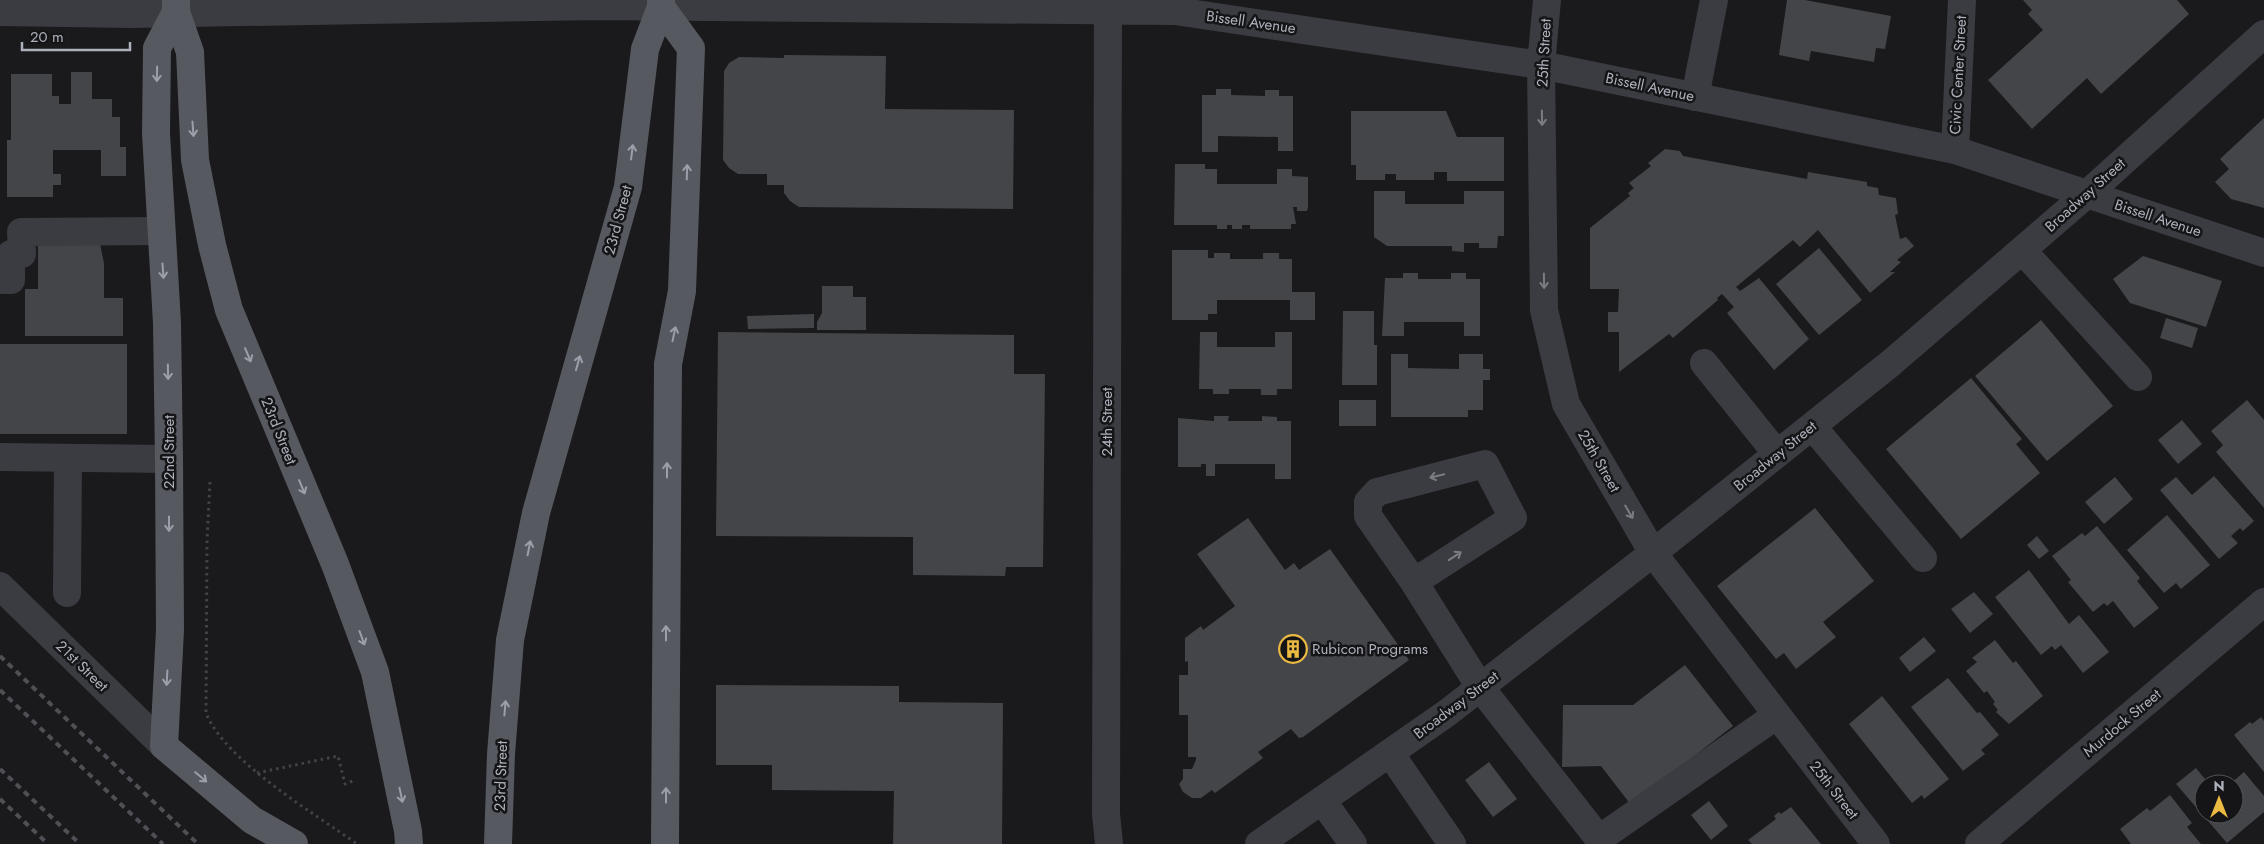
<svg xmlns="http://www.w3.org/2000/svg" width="2264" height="844" font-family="Jost,sans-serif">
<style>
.building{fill:#444549}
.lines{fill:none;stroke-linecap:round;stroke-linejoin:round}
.path{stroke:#414348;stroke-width:3;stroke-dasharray:2.5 4;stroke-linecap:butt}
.minor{stroke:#3b3c41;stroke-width:28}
.major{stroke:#575960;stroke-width:28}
.rail{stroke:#4e5056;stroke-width:4;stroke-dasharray:6 5;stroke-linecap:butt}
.oneway{stroke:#9c9fa9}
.oneway2{stroke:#7a7c84}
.labels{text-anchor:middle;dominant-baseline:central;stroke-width:5;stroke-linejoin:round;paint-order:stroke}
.street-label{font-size:15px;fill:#adb1bb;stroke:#151517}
.poi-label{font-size:15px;fill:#adb1bb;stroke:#151517;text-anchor:start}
</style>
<rect width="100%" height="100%" fill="#1a1a1c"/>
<path class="building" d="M1787,0H1805L1891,16L1885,49L1876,48L1874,62L1811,51L1809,61L1779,55Z
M2023,0H2177L2189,14L2101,94L2087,78L2032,129L1988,80L2043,30L2028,14L2032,10Z
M784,55L886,56L885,109L1014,110L1013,209L799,207L790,201L784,193V185H767V174H738L729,168L723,160L724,71L729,63L739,57L784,58Z
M71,72H92V99H112V117H120V147H126V176H101V150H53V174H61V185H53V197H7V140H11V74H52V96H59V104H71Z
M1216,89H1231V95L1265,96V90H1279V96H1293V151H1278V137L1218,136V152H1202V95H1216Z
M1351,111H1446L1457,137H1504V181H1447V172H1434V180H1396V174H1385V180H1356V165H1351Z
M2264,118V208L2231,199L2215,182L2229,169L2220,159Z
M1665,149L1680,151L1683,156L1807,179L1808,172L1867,182V186L1878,188L1879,195L1896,198L1898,214L1895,215L1900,239L1906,237L1914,246L1897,260L1901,262L1890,272H1895L1870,293L1818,230L1800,247L1793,240L1736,287L1740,291L1759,278L1809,339L1774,370L1727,313L1734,307L1722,294L1717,298L1718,300L1673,338L1669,334L1619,372V332H1608V312H1618L1619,289H1590V228L1630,196L1628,193L1634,188L1629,183L1651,166L1648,163Z
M1175,164H1205V169H1217V184H1277V169H1292V176L1308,177V207L1307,211H1297V207H1293L1296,224H1291V229H1250V225H1242V229H1232V225H1227V229H1217V225H1174Z
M1374,191H1405V204H1464V191H1504V236H1498L1497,248H1479V243H1464V252L1452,251V246H1387L1374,237Z
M38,243L100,244L104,263V298H123V336H25V289H38Z
M1819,248L1862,300L1819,335L1776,284Z
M1172,250H1208V258H1214V253H1230V259H1263V253H1279V259H1292V292H1315V320H1290V300H1217V314H1208V320H1172Z
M2143,256L2222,281L2206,327L2130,303L2113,279Z
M1403,273H1418V279H1451V273H1466V279H1480V336H1464V322H1404V336H1382L1385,278H1403Z
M822,286H853V297H866V330H817V322L822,313Z
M1343,311H1374V345H1377V385H1342Z
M814,314V328L748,329L747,316Z
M2166,318L2198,328L2192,348L2160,338Z
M2041,320L2113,406L2047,461L1975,376Z
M718,332L1014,335V374H1045L1043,567H1006L1005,576L913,575V537L716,536Z
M1200,332H1217V347H1275V332H1292V389H1277V395H1261V389H1229V394H1213V389H1199Z
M0,344H127V434H0Z
M1391,354H1408V368L1459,369V354H1483V369H1490V380H1483V410H1468V417H1391Z
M1971,378L2022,439L2016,444L2040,473L1961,539L1886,449Z
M1339,400H1376V426H1339Z
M2247,400L2264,420V508L2216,452L2223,445L2211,431Z
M1214,416H1229L1228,421H1262V416L1277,417V421H1291V479H1275V464H1215V476H1206V464H1201V467H1178V418L1214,421Z
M2182,420L2202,444L2178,464L2158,440Z
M2214,476L2254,521L2243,531L2240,528L2231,536L2238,543L2219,559L2160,490L2176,477L2192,495Z
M2115,477L2133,499L2104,524L2085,502Z
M1815,508L1874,581L1823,622L1836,637L1796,669L1784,653L1776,659L1717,586Z
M2167,515L2210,565L2181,589L2176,583L2164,593L2127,550Z
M1248,518L1285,570L1294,563L1299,570L1330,549L1409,660L1303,737L1299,738L1291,729L1258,752L1263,758L1215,793L1212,790L1201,798H1192L1183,792L1179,784L1183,779V769H1192L1196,760V757H1188V715H1179V675H1188V661L1185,662V638L1201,626L1203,630L1235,606L1197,554Z
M2097,526L2140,578L2137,581L2159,608L2134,628L2113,601L2107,606L2104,603L2093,612L2068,582L2071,580L2052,556L2082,533L2085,536Z
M2037,536L2049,551L2039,559L2027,545Z
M2029,570L2069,624L2079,615L2109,652L2083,673L2061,645L2055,650L2052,646L2041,655L1995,597Z
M1974,592L1993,614L1970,633L1951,609Z
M1924,637L1936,651L1910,672L1899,658Z
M1995,640L2013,663L2016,661L2043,696L2009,724L1996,712L1998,710L1993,704L1995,702L1987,691L1984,693L1966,671L1977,662L1972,658Z
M1685,665L1733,726L1631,805L1601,766L1562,767L1563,705H1633Z
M1948,678L1977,713L1980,712L1999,735L1981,750L1985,754L1963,771L1911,707Z
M716,685L899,686V702L1003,703L1002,844H893L894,791L772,790V765H716Z
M1882,696L1949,779L1924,799L1922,795L1912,803L1849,724Z
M2261,717L2264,721V772L2234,735L2250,722L2252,724Z
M1489,762L1517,799L1493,817L1465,780Z
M2196,768L2209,784H2204V814H2234V784H2230L2244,772L2264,796V812L2227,843L2176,784Z
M2170,795L2192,823L2187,827L2201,844H2131L2120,829L2147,808L2150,811Z
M1709,801L1728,826L1711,840L1691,815Z
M1791,807L1821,844H1752L1748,840L1776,819L1774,816L1779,812L1781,814Z"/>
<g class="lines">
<path class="path" d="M210,482L207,540L206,713C225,761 314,813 357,844
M257,773L338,756L345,784L355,780"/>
<path class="minor" d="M1108,0L1106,814L1109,844
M1547,0L1541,65L1544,310L1566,404L1653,553L1876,844
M0,12L131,14L598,6L1175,11L1541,65L1955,150L2264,253
M1695,97L1714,0
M1955,150L1962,0
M2022,250L2138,377
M0,280H11V254H22L21,232L160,231
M1704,363L1777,454
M1812,426L1923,558
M0,457L169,459
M1414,582L1513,518L1485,464L1377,492L1368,502V516L1414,582L1480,687L1599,839L1777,715
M0,586L164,746
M67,593L68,458
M1390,753L1452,844
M1322,800L1353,844
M1259,844L1447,713L1653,553L1891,363L2086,195L2264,34
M1979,844L2264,602"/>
<path class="major" d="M176,0V12L157,48L156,133L167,323L169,459L170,630L164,746L252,820L294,844
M661,7L691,48L682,291L668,364L665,844
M176,12L190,52L195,160L212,245L229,310L335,564L375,672L408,831L409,844
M498,844L501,754L510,640L536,513L628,187L645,49L661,7V0"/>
<path class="rail" d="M0,656L198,844
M0,690L163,844
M0,769L80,844
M0,799L48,844"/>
</g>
<defs><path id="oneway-shaft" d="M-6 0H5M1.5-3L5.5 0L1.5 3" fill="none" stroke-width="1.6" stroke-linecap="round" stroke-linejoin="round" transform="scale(1.25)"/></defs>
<g class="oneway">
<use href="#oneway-shaft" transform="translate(157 74) rotate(91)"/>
<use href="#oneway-shaft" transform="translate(193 129) rotate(86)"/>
<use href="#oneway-shaft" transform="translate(632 152) rotate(-83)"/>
<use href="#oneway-shaft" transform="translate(687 172) rotate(-88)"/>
<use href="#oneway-shaft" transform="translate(163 271) rotate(86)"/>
<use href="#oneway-shaft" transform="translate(674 334) rotate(-78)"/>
<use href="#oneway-shaft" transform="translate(248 355) rotate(67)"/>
<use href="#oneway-shaft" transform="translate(578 363) rotate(-74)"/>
<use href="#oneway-shaft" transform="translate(168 372) rotate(89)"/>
<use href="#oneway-shaft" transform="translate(667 470) rotate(-90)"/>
<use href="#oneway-shaft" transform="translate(302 487) rotate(67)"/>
<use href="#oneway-shaft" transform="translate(169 524) rotate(90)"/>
<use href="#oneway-shaft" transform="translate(529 548) rotate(-79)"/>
<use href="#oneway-shaft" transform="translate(666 633) rotate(-90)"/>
<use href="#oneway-shaft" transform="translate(362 638) rotate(70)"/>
<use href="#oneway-shaft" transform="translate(167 678) rotate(93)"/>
<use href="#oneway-shaft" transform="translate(505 708) rotate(-85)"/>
<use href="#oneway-shaft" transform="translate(201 777) rotate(40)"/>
<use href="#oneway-shaft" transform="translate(401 795) rotate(78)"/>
<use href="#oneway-shaft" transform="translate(666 795) rotate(-90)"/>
</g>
<g class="oneway2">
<use href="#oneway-shaft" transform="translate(1542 118) rotate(89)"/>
<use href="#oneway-shaft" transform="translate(1544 281) rotate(89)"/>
<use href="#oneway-shaft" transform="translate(1437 476) rotate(166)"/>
<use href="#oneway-shaft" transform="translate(1629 512) rotate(60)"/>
<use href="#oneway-shaft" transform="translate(1455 556) rotate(-33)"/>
</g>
<defs>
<symbol id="building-ring" viewBox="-11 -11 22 22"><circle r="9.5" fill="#151517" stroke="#ebba43" stroke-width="1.5"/><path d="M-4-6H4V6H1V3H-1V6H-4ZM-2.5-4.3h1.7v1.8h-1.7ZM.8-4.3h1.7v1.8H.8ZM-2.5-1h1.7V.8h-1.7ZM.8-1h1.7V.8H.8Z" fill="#ebba43"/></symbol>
</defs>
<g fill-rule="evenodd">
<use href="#building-ring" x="1277" y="633" width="32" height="32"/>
</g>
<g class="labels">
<g class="street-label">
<text transform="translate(1251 22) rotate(8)">Bissell Avenue</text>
<text transform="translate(1544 53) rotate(-87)">25th Street</text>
<text transform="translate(1958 75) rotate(-87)">Civic Center Street</text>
<text transform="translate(1650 87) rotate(12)">Bissell Avenue</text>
<text transform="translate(2085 195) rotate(-42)">Broadway Street</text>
<text transform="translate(2158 218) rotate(18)">Bissell Avenue</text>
<text transform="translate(618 220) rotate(-75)">23rd Street</text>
<text transform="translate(1107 422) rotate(-90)">24th Street</text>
<text transform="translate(279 431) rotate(68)">23rd Street</text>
<text transform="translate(169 452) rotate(-90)">22nd Street</text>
<text transform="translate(1775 456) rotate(-39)">Broadway Street</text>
<text transform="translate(1599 461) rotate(60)">25th Street</text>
<text transform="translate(82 666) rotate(44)">21st Street</text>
<text transform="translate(1456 705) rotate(-37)">Broadway Street</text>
<text transform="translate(2122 723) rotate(-40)">Murdock Street</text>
<text transform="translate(501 776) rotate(-88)">23rd Street</text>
<text transform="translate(1834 790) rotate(52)">25th Street</text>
</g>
<g class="poi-label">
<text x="1312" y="649">Rubicon Programs</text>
</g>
</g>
<g transform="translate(2219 799)"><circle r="24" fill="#151517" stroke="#525359"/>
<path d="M0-4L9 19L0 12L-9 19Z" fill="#ebba43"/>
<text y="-8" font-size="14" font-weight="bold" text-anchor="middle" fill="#adb1bb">N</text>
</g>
<path d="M22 42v8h108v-8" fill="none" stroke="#adb1bb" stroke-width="2.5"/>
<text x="30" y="42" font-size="15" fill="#adb1bb" stroke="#151517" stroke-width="4" paint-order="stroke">20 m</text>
</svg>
